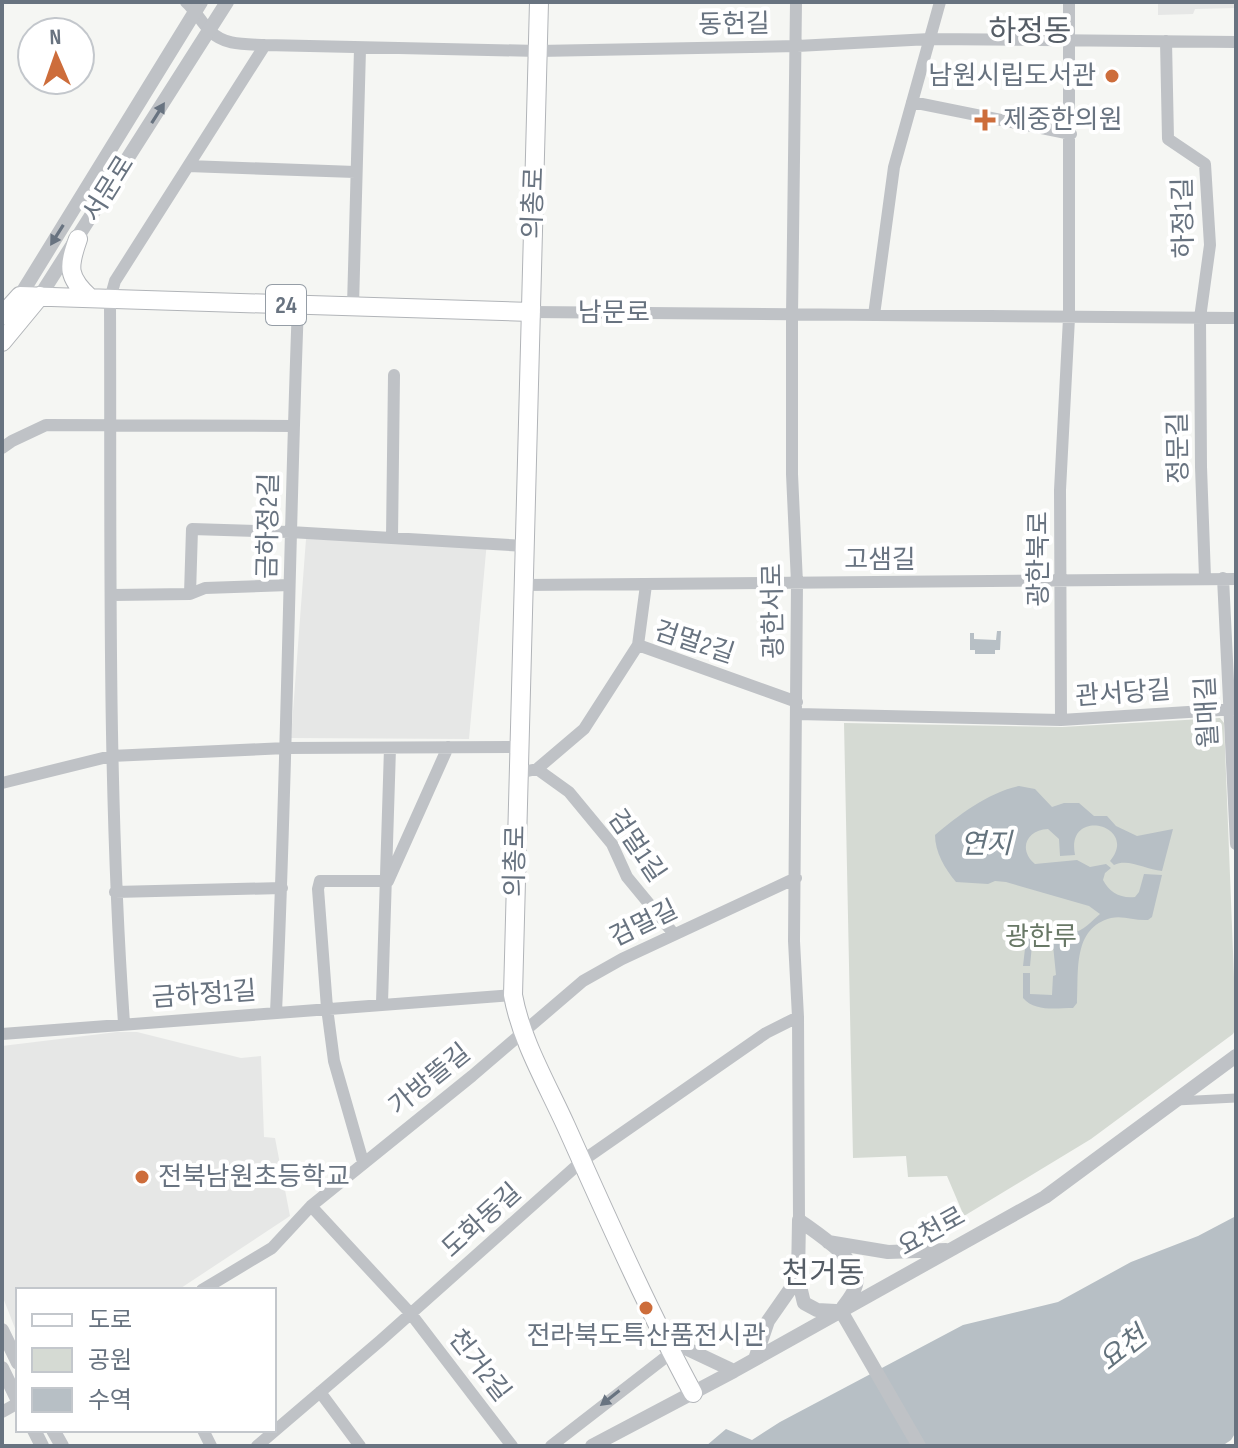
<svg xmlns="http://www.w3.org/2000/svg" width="1238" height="1448" font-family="'Sofia Sans Condensed','Noto Sans KR',sans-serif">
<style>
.built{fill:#e6e7e6}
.green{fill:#d5dad3}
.water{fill:#b7bfc5}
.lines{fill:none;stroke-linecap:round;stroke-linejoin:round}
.primary-casing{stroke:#b1b4b8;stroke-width:20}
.pedestrian{stroke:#bfc2c6;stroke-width:9}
.minor{stroke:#bfc2c6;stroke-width:12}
.tertiary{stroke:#bfc2c6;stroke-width:14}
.primary{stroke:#fff;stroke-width:18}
.oneway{fill:#687380}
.poi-dot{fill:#cd6d3b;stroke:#fff;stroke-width:3}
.labels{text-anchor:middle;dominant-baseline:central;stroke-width:8;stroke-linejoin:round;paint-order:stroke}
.shield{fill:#fff;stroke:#959da6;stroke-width:2}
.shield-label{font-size:24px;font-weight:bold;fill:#687380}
.street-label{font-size:26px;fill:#687380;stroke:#fff}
.poi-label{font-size:26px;fill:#687380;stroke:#fff;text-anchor:start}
.park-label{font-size:26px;fill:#687866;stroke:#fff}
.water-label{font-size:28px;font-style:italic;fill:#64737d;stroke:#fff}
.quarter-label{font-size:30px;fill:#555d66;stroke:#fff}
</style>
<rect width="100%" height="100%" fill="#f5f6f3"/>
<path class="built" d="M1158,2H1236V8L1195,9L1193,14L1158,15Z
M306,539L487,541L469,739L291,738Z
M117,1032H137L241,1058L261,1056L264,1137L275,1138L290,1216L178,1290H18V1336L2,1295V1046Z"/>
<path class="green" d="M1220,718L1224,723L1236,1028L1233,1034L1091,1139L964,1216L947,1176L908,1177L906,1156L853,1158L844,723L1062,727Z"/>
<path class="water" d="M997,631H1001L1000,650H995V654H975V650H970V633H974V639L996,640Z
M1019,786L1035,789L1052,807L1064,803H1079L1094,816H1107L1116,826L1137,836L1173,829L1162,871C1146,870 1129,858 1114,865L1110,861C1140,825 1065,806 1075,855L1060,856L1059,839L1048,829C1026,830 1018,850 1035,864L1077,860L1090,867L1106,864L1111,868L1105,873L1103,880C1109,892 1121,899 1135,897L1139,892L1144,874L1162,875L1152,917L1148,920C1135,921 1123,915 1111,918C1072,928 1079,972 1077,1003L1073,1008C1056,1008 1035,1012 1023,998V973H1030V994L1052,995L1053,976L1056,975L1053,945H1032L1030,966H1023L1026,940C1040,928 1056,937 1072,933C1082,932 1093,920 1100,914L1089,906L1006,882L995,881L988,884L956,882C945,869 935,852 935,835C959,815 987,793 1019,786Z
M1236,1216V1432L1231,1440L1222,1446H706L726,1429L752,1440L780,1422L963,1325L1058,1302L1131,1262L1198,1236Z"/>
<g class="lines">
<defs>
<path id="primary" d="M539,2L513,995C521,1040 547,1084 566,1126C606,1215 646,1306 693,1393
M78,239C68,267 67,277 90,298
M2,316L20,296L531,312
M2,342L40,296"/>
</defs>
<use href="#primary" class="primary-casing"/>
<path class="pedestrian" d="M1176,1101L1236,1098"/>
<path class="minor" d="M186,2C196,11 201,22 210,31C225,46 245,44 265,45L538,51L797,46L930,39L1236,42
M796,2L792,316V474L797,583L794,941L798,1017L799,1220
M1166,41L1168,139L1205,164L1210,245L1200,318L1201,467L1205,578
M912,102L1071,134
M188,166L355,172
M353,306L360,49
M531,312L1236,318
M874,315L894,167L940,2
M2,448L12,441L46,425L293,426
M392,538L394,375
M1223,578L1236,844
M524,585L1236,579
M190,594L192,529L290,532L525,546
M112,595L190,594L205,588L289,585
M638,645L797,702
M797,714L1061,720L1060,490L1069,318V2
M1061,720L1236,709
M537,769L584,729L638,645L646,585
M518,773L537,769L569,792L612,844L627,877L674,934
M2,783L111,756L286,748L519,747
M115,892L282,888
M382,1003L390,748
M276,1012C287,777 289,541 298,305
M124,1023C107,782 111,541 110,299L115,281L265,45
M2,1034L513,995
M363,1162L334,1061L327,1008L318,889L320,881H388L448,747
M311,1206L411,1314L512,1446
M202,1290L272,1248L311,1206L472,1076L583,981L622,959L796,878
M320,1392L360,1446
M2,1412L18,1403
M203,1430L211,1446
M257,1446L380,1341L582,1161L766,1033L798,1017
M551,1446L671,1353"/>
<path class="tertiary" d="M20,296L201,2
M40,296L227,2
M799,1220L798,1278L804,1303L817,1310L836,1311
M799,1220C815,1232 855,1257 857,1278C857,1289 849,1299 843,1307
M828,1242L888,1252L946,1250
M841,1311L919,1446
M2,1330L18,1363
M664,1338L734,1371
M755,1359L768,1321L798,1278
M2,1368L18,1401
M34,1430L42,1446
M53,1430L62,1446
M592,1446L734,1371L1045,1197L1236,1056"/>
<use href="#primary" class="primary"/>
</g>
<defs><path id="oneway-solid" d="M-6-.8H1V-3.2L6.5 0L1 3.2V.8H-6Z" transform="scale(2)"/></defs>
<g class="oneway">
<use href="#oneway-solid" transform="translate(158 113) rotate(-58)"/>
<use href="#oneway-solid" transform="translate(57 235) rotate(122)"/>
<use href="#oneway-solid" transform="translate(610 1398) rotate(142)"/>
</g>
<g class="poi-dot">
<circle cx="1112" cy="76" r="8"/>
<path d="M981 108h8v8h8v8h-8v8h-8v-8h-8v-8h8z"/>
<circle cx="142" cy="1177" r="8"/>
<circle cx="646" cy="1308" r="8"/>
</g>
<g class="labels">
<rect class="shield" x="266" y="285" width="40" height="40" rx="6"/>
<g class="shield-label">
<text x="286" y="305">24</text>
</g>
<g class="street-label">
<text transform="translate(734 25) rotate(-1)">동헌길</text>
<text transform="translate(109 189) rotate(-58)">서문로</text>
<text transform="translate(534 203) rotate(-88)">의총로</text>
<text transform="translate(1184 218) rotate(-91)">하정1길</text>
<text x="614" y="313">남문로</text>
<text transform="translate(1179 448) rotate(-91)">정문길</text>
<text transform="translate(269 526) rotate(-89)">금하정2길</text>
<text transform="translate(1039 559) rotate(-90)">광한북로</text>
<text x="880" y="560">고샘길</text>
<text transform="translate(774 611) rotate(-91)">광한서로</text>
<text transform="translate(694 643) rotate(18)">검멀2길</text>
<text transform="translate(1123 694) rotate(-4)">관서당길</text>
<text transform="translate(1208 712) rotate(-93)">월매길</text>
<text transform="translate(636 846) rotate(56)">검멀1길</text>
<text transform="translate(516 861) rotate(-89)">의총로</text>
<text transform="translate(644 924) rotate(-26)">검멀길</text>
<text transform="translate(204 995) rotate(-4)">금하정1길</text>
<text transform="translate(430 1080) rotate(-39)">가방뜰길</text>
<text transform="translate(482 1221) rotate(-42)">도화동길</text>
<text transform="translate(932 1232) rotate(-29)">요천로</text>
<text transform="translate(479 1366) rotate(52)">천거2길</text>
</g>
<g class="poi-label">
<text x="1096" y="76" text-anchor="end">남원시립도서관</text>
<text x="1003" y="120">제중한의원</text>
<text x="158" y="1177">전북남원초등학교</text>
<text x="646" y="1336" text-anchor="middle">전라북도특산품전시관</text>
</g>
<g class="park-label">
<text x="1041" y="937">광한루</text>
</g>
<g class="water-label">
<text x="986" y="844">연지</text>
<text transform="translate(1123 1349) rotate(-38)">요천</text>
</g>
<g class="quarter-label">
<text x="1030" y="32">하정동</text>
<text x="823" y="1274">천거동</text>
</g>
</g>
<rect width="1238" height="1448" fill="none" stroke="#687380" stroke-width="8"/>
<rect x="16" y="1288" width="260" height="144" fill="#ffffff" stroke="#c3c7cc" stroke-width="2"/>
<rect x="32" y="1314" width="40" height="12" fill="#ffffff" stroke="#c3c7cc" stroke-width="2"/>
<text x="88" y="1328" font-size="24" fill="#687380">도로</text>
<rect x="32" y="1348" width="40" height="24" fill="#d5dad3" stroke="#c3c7cc" stroke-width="2"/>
<text x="88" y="1368" font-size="24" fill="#687380">공원</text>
<rect x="32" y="1388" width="40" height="24" fill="#b7bfc5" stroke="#c3c7cc" stroke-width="2"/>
<text x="88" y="1408" font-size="24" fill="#687380">수역</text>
<g transform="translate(56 56) rotate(358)"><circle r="38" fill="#ffffff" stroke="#c3c7cc" stroke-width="2"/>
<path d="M0-6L14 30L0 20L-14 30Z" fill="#cd6d3b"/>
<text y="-12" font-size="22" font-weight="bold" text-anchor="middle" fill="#687380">N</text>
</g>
</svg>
